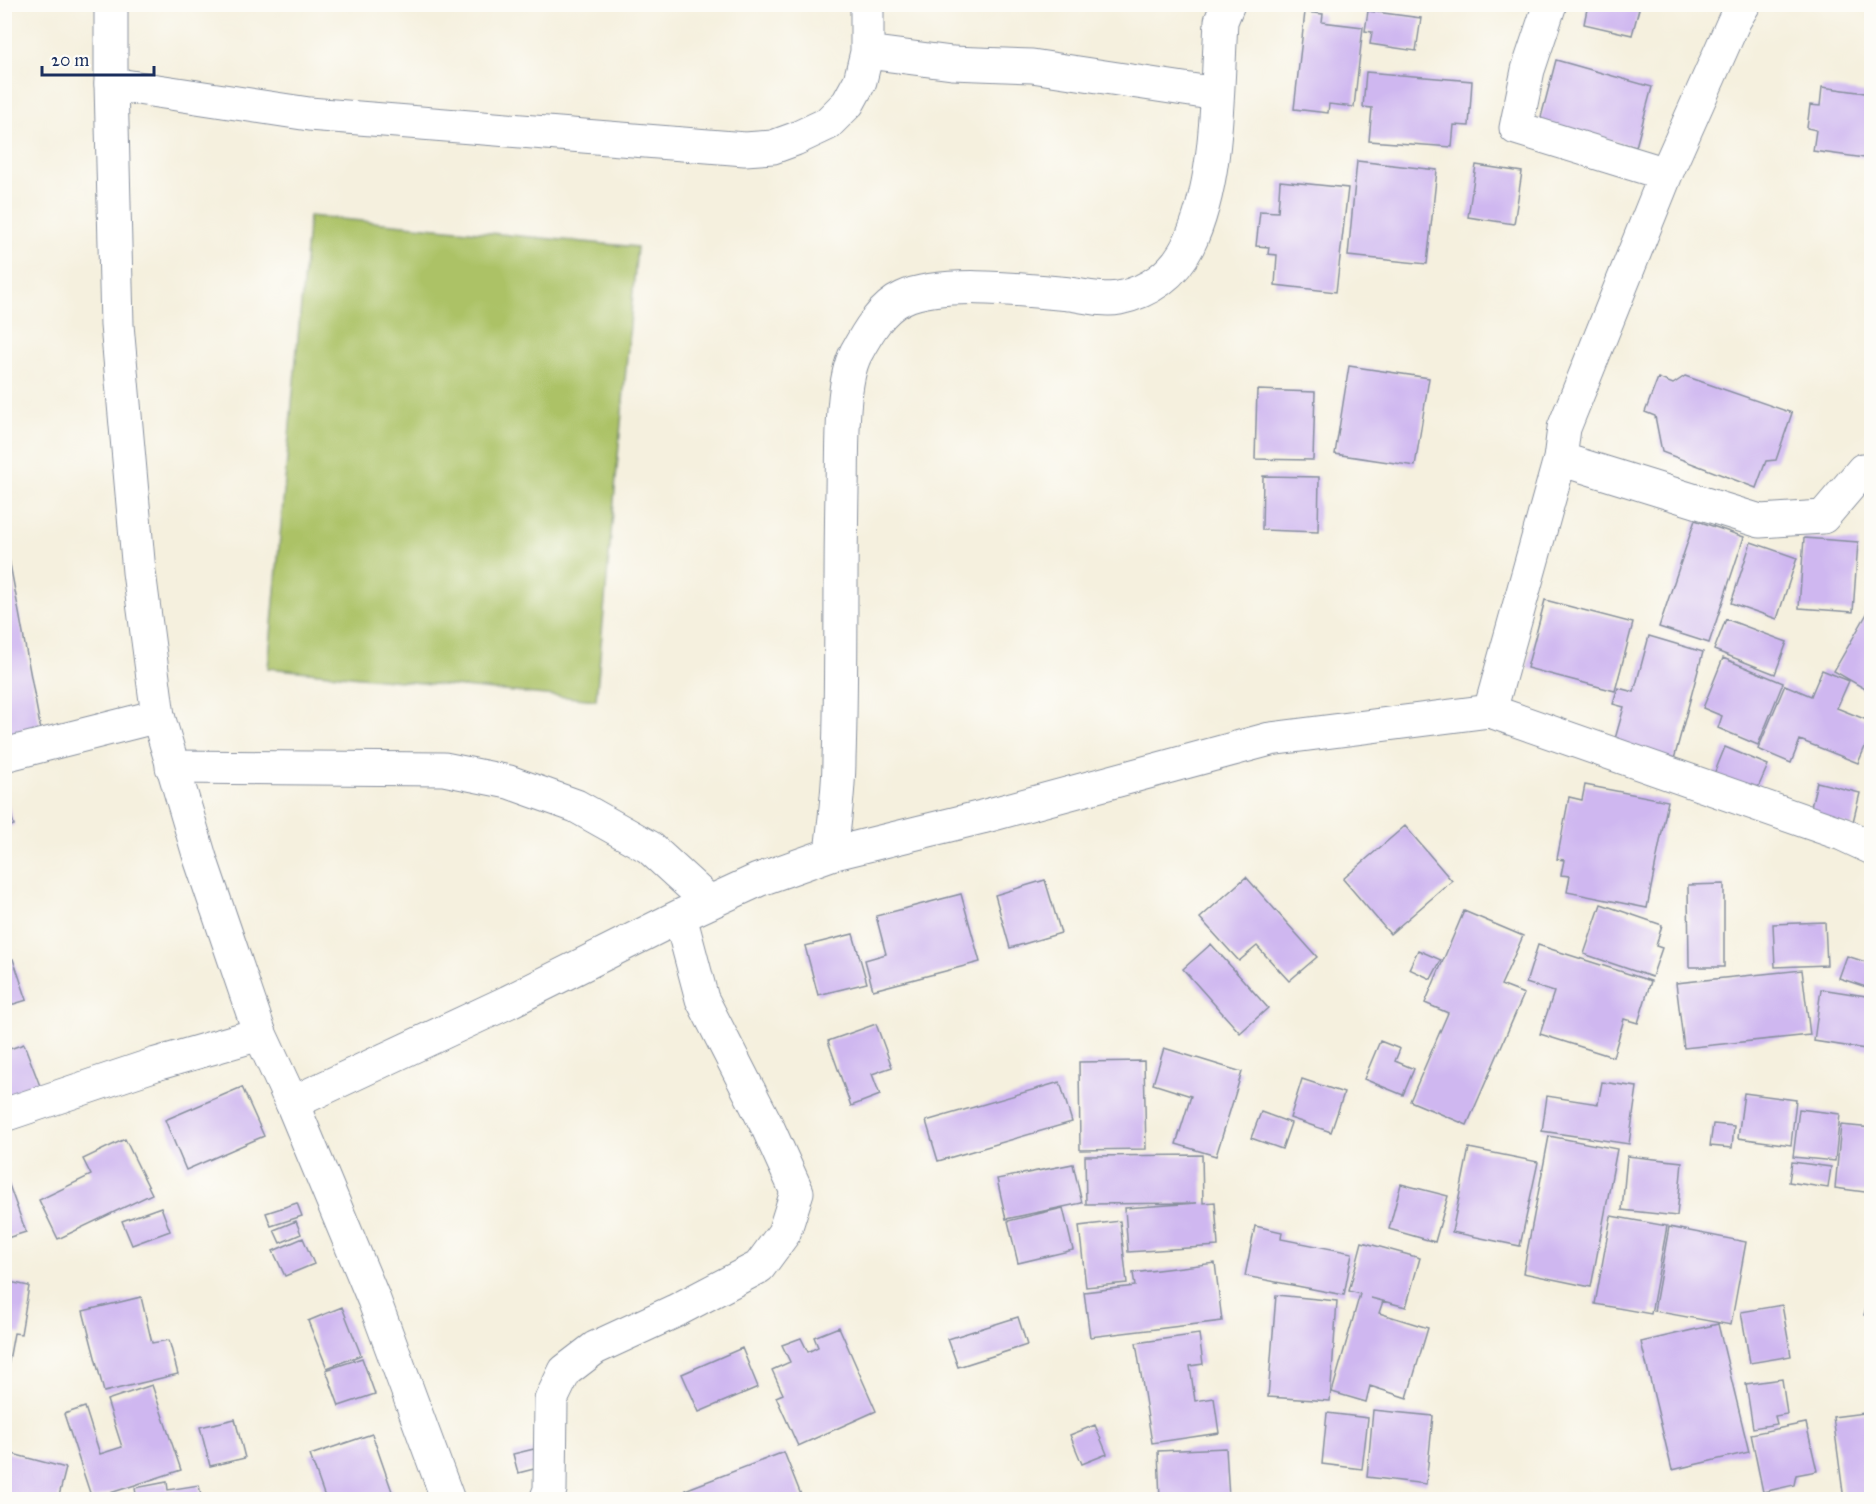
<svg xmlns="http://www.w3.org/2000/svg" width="1876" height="1504" font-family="'IM FELL Great Primer',serif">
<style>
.green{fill:#acc266;stroke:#647862;stroke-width:1.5}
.building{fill:#cfb7f0}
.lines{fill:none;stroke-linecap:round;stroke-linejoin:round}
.minor-casing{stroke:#88909e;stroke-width:35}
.tertiary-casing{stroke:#88909e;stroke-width:35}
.minor{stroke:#fff;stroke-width:33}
.tertiary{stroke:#fff;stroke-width:33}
</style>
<rect width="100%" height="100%" fill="#fdfcf7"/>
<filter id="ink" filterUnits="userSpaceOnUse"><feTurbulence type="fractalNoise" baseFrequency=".0167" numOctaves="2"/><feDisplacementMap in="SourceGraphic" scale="12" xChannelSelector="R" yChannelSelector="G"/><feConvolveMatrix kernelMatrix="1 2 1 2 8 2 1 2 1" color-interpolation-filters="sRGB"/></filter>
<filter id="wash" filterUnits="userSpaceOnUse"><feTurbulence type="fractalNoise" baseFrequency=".008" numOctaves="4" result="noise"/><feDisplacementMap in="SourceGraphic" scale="24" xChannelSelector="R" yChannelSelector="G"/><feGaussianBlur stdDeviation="1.35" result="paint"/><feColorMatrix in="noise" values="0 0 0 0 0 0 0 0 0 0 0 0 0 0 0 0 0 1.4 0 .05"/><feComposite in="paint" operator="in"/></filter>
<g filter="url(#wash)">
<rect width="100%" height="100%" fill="#f5f0de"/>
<path class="green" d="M309,216L637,247L596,700L268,668Z"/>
<g id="blocks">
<path class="building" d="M1588,4H1621L1639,9L1632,35L1584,24Z
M1368,11L1421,18L1416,51L1370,44L1372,32L1365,31Z
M1305,12L1323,14L1322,22L1363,27L1354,107L1329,104L1328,113L1294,109Z
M1556,60L1652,87L1636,147L1540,121Z
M1366,72L1472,81L1469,126L1454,125L1452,147L1369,141L1372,108L1363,107Z
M1822,87L1872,94V159L1813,151L1816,130L1807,128L1810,105L1820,106Z
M1357,161L1437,170L1427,264L1348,256Z
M1476,165L1522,172L1514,224L1468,217Z
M1280,181L1348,188L1336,292L1275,285L1277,255L1268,254L1269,247L1256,246L1260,211L1278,212Z
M1349,366L1429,378L1415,466L1335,454Z
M1685,376L1792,413L1776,460L1766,461L1756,488L1662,452L1655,416L1645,412L1658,378L1673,384Z
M1257,390L1315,392L1313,460L1255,459Z
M1263,476L1319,477L1318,532L1262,530Z
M1695,520L1744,537L1709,643L1659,627Z
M1804,538L1858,542L1853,612L1799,608Z
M1751,542L1797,558L1777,619L1731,603Z
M4,553H8L41,731L4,738Z
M1545,600L1633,623L1615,691L1527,668Z
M1872,605V683L1867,690L1834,671Z
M1726,619L1787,642L1775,674L1714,650Z
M1649,636L1703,652L1673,763L1613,746L1624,707L1613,704L1618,688L1634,692Z
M1723,658L1783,683L1758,745L1718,728L1722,716L1703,708Z
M1822,670L1849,681L1837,708L1872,722V731L1858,763L1800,740L1791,763L1758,749L1785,685L1811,696Z
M1725,747L1768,765L1754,797L1712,779Z
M1817,782L1860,793L1852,826L1809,815Z
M1585,785L1668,801L1647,908L1567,892L1570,876L1561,875L1564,860L1557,859L1569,797L1582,800Z
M4,792L14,825L4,828Z
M1405,826L1452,881L1390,934L1343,879Z
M1246,877L1317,957L1289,981L1257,946L1239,961L1200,918Z
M1045,880L1061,933L1010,948L995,895Z
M1724,884V967H1689L1688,885Z
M961,894L980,962L873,990L865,960L886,954L876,916Z
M1601,904L1662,925L1656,946L1662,948L1652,977L1584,954Z
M1464,911L1523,936L1501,985L1524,994L1467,1125L1410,1101L1448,1013L1425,1003Z
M1825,922L1827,965L1775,967L1773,924Z
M853,934L867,983L818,995L805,946Z
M1211,944L1268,1008L1240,1033L1183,969Z
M1538,945L1651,981L1638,1023L1624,1019L1613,1057L1540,1034L1554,992L1526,983Z
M1418,950L1441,960L1431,979L1409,969Z
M1847,956L1872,964V989L1839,978Z
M13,959L27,1000L4,1007V961Z
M1802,970L1810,1035L1684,1048L1676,983Z
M1821,989L1872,997V1050L1814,1041Z
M876,1024L892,1067L872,1074L880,1095L851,1106L828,1041Z
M1380,1041L1400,1049L1395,1061L1414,1069L1403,1095L1364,1079Z
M24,1044L45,1099L15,1110L4,1081V1051Z
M1164,1048L1242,1072L1216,1156L1176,1144L1191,1096L1153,1084Z
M1144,1061L1146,1149L1080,1150L1079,1062Z
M1302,1079L1344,1093L1331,1132L1290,1118Z
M1060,1082L1072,1122L938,1161L926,1121Z
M1602,1082L1637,1087L1629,1144L1542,1131L1547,1096L1598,1104Z
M242,1087L264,1136L186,1170L165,1120Z
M1744,1093L1796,1100L1791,1145L1738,1138Z
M1799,1109L1840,1114L1835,1161L1793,1157Z
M1261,1112L1291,1123L1282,1149L1251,1138Z
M1713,1124L1734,1126L1732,1148L1710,1146Z
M1841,1125L1872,1128V1193L1835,1188Z
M1549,1136L1617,1149L1591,1287L1523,1273Z
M125,1139L152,1194L58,1239L39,1200L91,1175L83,1159Z
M1469,1148L1538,1162L1520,1246L1452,1232Z
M1202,1155L1203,1203L1215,1202L1218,1246L1128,1252L1125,1208L1197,1203L1086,1204L1085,1156Z
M1627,1156L1682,1162L1677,1216L1622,1210Z
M1792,1162L1831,1167L1828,1188L1789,1182Z
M1073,1164L1082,1203L1006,1219L997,1179Z
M4,1171L26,1232L4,1239Z
M1401,1184L1448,1196L1435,1242L1389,1229Z
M297,1203L302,1216L271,1226L266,1213Z
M161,1207L170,1231L132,1245L122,1221Z
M1063,1208L1073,1250L1018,1263L1008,1221Z
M1611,1216L1667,1226L1651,1314L1595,1304Z
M296,1221L301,1234L280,1243L274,1230Z
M1120,1221L1127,1283L1086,1287L1079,1226Z
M1255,1226L1282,1232L1281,1239L1352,1253L1344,1295L1245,1276Z
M1669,1227L1746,1242L1731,1325L1654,1311Z
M303,1238L314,1264L285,1276L273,1251Z
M1362,1242L1420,1258L1406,1307L1371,1298L1383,1301L1379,1313L1428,1328L1407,1398L1370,1386L1366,1402L1332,1392L1360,1294L1349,1291Z
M1215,1263L1222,1321L1090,1337L1084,1292L1135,1286L1133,1273Z
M5,1281L29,1286L21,1334L14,1333L8,1366L5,1365Z
M1871,1291H1872V1317L1864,1315Z
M1276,1295L1337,1301L1330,1401L1268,1397Z
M141,1297L152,1343L169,1340L178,1374L104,1392L83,1311Z
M1782,1305L1791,1356L1750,1363L1741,1312Z
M342,1307L361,1355L327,1368L308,1321Z
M1018,1317L1027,1345L958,1367L948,1339Z
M1718,1324L1749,1452L1672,1470L1641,1342Z
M839,1327L876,1411L798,1446L776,1397L783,1394L772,1370L790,1362L782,1345L801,1338L808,1352L818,1347L814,1337Z
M1199,1334L1203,1364L1190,1366L1195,1401L1214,1398L1219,1433L1152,1443L1136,1343Z
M742,1348L758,1387L699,1412L682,1374Z
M362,1358L375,1394L339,1406L326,1370Z
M1782,1379L1787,1414L1775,1416L1777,1424L1753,1428L1746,1384Z
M152,1385L181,1470L92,1499L64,1414L85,1407L100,1454L122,1447L107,1400Z
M1373,1410L1433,1416L1426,1484L1367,1477Z
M1872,1412V1500H1844L1833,1417Z
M1327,1413L1368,1418L1362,1469L1322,1464Z
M235,1419L245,1458L210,1466L200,1427Z
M1806,1423L1817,1471L1796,1475L1794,1485L1763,1492L1751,1434Z
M1095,1425L1107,1454L1082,1464L1070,1435Z
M372,1434L395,1500H326L310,1455Z
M1226,1448L1229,1498L1160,1500L1158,1451Z
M534,1449L538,1468L518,1473L513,1454Z
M5,1452L66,1468L58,1500H17L5,1496Z
M784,1452L803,1500H689L685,1490Z
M167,1482L168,1490L199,1485L202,1500H137L135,1488Z"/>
</g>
</g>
<g filter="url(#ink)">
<use href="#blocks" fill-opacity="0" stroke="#88909e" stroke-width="1.5"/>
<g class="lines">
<defs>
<path id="minor" d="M1550,4L1528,70L1516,128L1666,174
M867,52L952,63L1032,66L1217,94
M111,84L309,114L745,149L773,147L795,139L827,124L848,103L860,81L867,52V4
M1560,459L1760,521L1823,517L1863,470
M1490,711L1560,459L1564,428L1666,174L1734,21L1744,4
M4,755L158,716
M172,767L444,769L509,782L576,806L649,847L709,902
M831,854C834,823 839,791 839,759C842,670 840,580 842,491C843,454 840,384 856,353C867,333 881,308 903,298C941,280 1026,290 1069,294C1085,296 1104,301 1119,298C1149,292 1174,274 1188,246C1219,183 1217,91 1221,21L1228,4
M292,1103L508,1002L680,916L758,880L831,854L982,817L1270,739L1490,711L1842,834L1872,848
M4,1115L156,1064L260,1034
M546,1500L550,1490L551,1400L565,1371L595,1348L675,1311L759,1267L784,1233L797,1192L768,1128L702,999L680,916"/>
<path id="tertiary" d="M111,4V84L117,325L139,572L158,716L200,858L260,1034L292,1103L374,1300L448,1500"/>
</defs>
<use href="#minor" class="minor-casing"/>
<use href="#tertiary" class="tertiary-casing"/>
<use href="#minor" class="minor"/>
<use href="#tertiary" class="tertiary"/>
</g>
</g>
<rect width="1876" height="1504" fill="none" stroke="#fdfcf7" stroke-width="24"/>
<path d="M42 66v9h112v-9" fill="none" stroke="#1b2f5e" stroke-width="3"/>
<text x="51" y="66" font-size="18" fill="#1b2f5e" stroke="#fdfcf7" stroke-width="4.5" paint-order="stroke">20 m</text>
</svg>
